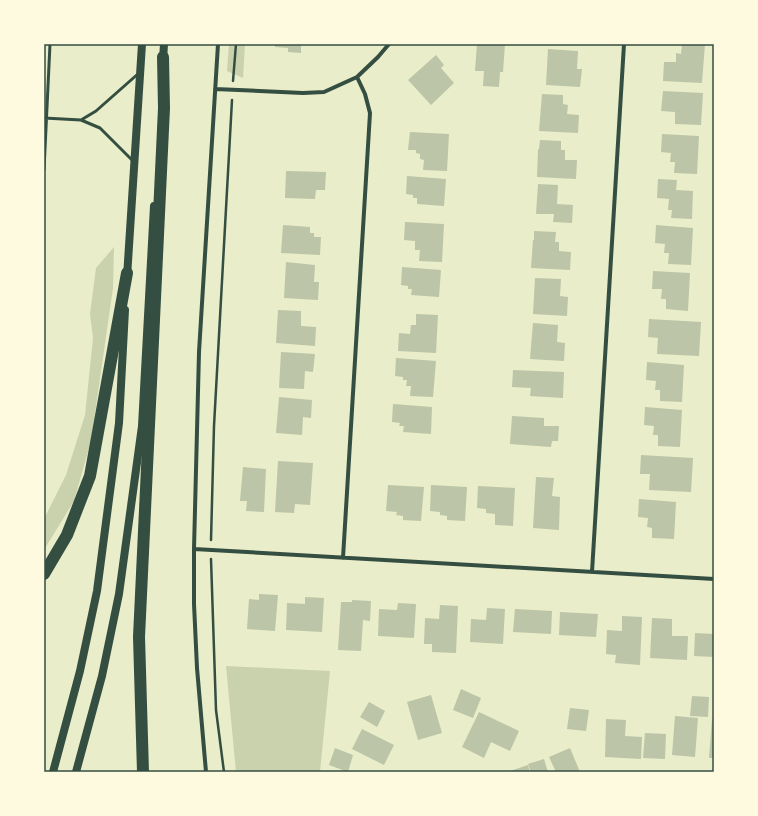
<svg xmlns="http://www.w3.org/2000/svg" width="758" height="816" font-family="Helvetica,sans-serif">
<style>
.green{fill:#cad2ad}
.building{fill:#bcc5a7}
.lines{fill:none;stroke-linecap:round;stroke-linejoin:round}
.path{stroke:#344e41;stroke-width:2.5}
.service{stroke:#344e41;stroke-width:3}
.minor{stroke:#344e41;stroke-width:4}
.secondary{stroke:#344e41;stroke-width:8}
.motorway{stroke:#344e41;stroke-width:12}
.neatline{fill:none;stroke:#344e41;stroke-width:1.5}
</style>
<rect width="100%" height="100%" fill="#e9edc9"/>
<path class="green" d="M229,44H245L243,78L227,71Z
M114,247L113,288L91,441L74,501L44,550V519L66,475L85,415L93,338L90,314L96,268Z
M226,666L330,671L320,772H236Z"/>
<path class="building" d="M275,44H301V53L288,52V48L275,47Z
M477,44H505L503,72H500L499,87L483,86L484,71H475Z
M682,44H705L702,83L663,81L664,62H676V53L681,54Z
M548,49L578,51L577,69H582L580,87L546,85Z
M436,55L444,65L441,68L454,83L431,105L408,80Z
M663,91L703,93L701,125L675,124V112L661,111Z
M542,94L563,95V104L568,105L567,114L579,115L578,133L539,131Z
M410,132L449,134L447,171L423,170L424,160L420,159V154L416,153V150H408Z
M662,134L699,136L697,174L674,173L675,162H670L671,153L661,152Z
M540,140L561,141V150H565V160H577L576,179L537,177L538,149H539Z
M286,171L326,172L325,190H316L315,199L285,198Z
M407,176L446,179L444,206L417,204V198H413V195L406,194Z
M658,179L677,180L676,190L693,191L692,219L671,218L672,210H668L669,199L657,198Z
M538,184L558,185L557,204L573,205L572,223L553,222L554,214H536Z
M405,222L444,224L442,262L419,261L420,250H415V241L404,240Z
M283,225L310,227V233H314V237H321L320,255L281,253Z
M656,225L693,228L691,265L668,264L669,253H664L665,244L655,243Z
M534,231L556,232L555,242H559V251L571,252L570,270L531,268L533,240H534Z
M286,262L315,265L314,282H319L318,300L284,298Z
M402,267L441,270L439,297L411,295L412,289H408V286L401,285Z
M653,271L690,273L688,311L666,309V299H661L662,289H652Z
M535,278L561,279L560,296L568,297L567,316L533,314Z
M278,310L301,311V326L316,327L315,346L276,343Z
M416,314L438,315L436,353L398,351L399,333L410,334L411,325H416Z
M649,319L701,322L699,356L657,354L658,338L648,337Z
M533,323L558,325L557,342L565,343L564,361L530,359Z
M281,352L315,354L313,372L305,371L304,389L279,388Z
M396,358L436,361L433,397L410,396L411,386H406L407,380H403V377L395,376Z
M647,362L684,365L682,402L660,401V390H655L656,381L646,380Z
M513,370L564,372L563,398L530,396L531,388L512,387Z
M279,397L312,400L311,418L303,417L302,435L276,433Z
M393,404L432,407L431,434L403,432L404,426H399L400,423L392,422Z
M645,407L682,410L680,447L658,446V435H653L654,426L644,425Z
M512,416L544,418V426H559L558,441H552L551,447L510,444Z
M641,455L693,458L691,492L649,490L650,474H640Z
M278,461L313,463L310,505L295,504L294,513L275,512Z
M243,467L266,469L264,512L246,511L247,501H240Z
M536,477L554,478L552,496L560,497L559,530L533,528Z
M388,485L424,487L421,521L403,520V516L396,515L397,512L386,511Z
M431,485L467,487L465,521L447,520V516L440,515V512L430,511Z
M478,486L515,488L513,526L495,525V514L486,513V509L477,508Z
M639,499L676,502L674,539L652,538V528L647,527L648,518L638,517Z
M259,594L278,595L275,631L247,629L249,599L259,600Z
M305,597L324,598L322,632L286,630L287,603L305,604Z
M352,600L371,601L370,621L363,620L361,651L338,650L341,602H352Z
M398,603L416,604L414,638L378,636L379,609L397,610Z
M440,605L458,606L456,653L432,652V644H424L425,618L439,619Z
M487,608L505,609L503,644L470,642L471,619L486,620Z
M515,609L552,611L551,634L513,632Z
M560,612L598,614L596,637L559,635Z
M622,616L642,617L640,665L615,663L616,655L606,654L607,630L622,631Z
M652,618L672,619V636H688L687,660L650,658Z
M695,633L714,634V657L694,656Z
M461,689L481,698L473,718L453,710Z
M431,695L442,733L418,740L407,702Z
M692,696L709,697L708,717L690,716Z
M369,702L385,711L377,727L360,717Z
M570,708L589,710L586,731L567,729Z
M479,712L519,731L510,751L491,742L484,758L462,747Z
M675,716L698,718L695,757L672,755Z
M606,719L626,720L625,736L642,737L641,759L605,757Z
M712,719H714V758H709Z
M362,729L394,745L384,765L352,749Z
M645,733L666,734L665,759L643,758Z
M335,748L353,755L348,772L329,765Z
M570,748L580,772H556L549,757Z
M544,759L548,772H531L528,764Z
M528,765L530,772H507Z"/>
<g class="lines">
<path class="path" d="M233,81L236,44
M211,540L214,426L232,100
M211,559L216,710L224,772"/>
<path class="service" d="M44,118L81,120
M132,160L100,128L81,120L96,111L139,73
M44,170L50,44"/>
<path class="minor" d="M215,89L303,93L324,92L357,77L378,57L389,44
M194,549L714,579
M343,558L370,113L365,94L357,77
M592,572L624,44
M206,772L197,668L194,604V549L199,352L218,44"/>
<path class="secondary" d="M163,60L164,44
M127,277L142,44
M53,772L80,671L97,591L119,423L125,310
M76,772L102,676L119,594L142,426L154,206"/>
<path class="motorway" d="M44,574L67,535L90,476L127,273
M143,772L139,637L164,108L163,57"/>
</g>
<rect width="758" height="816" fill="none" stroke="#fefae0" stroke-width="90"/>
<rect x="45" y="45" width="668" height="726" class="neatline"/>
</svg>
